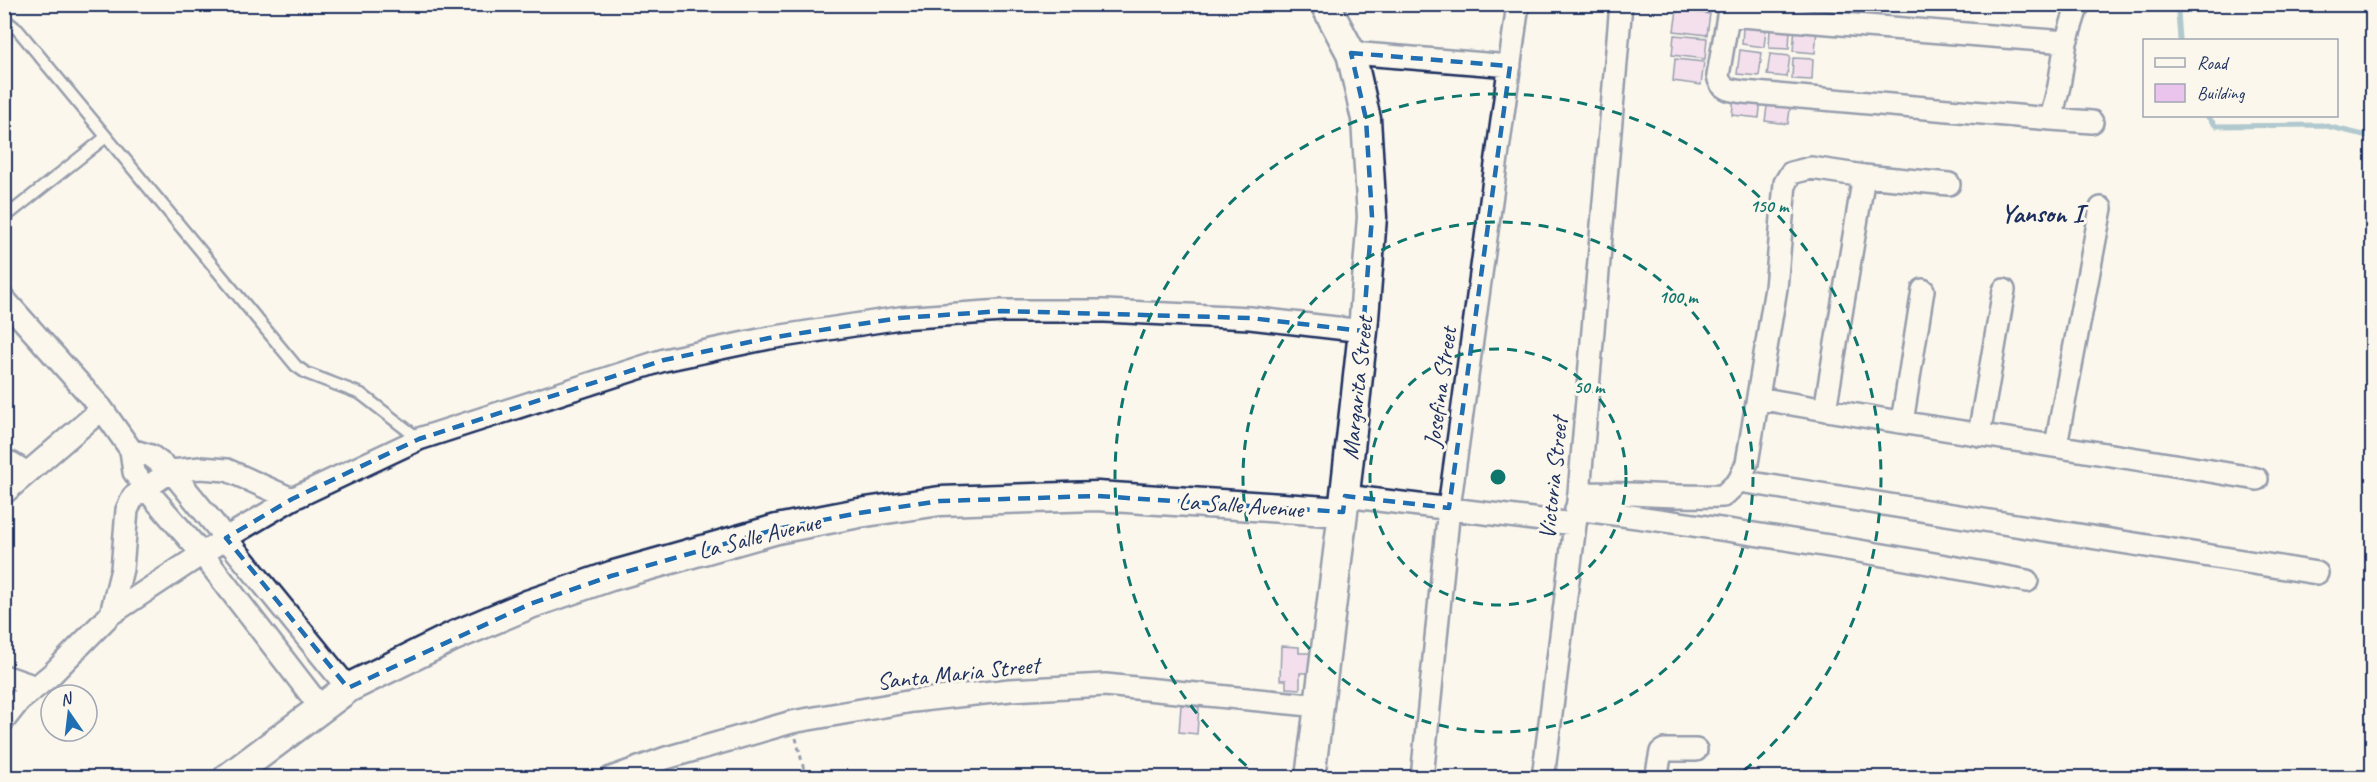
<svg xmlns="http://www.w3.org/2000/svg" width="2377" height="782" font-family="Caveat,sans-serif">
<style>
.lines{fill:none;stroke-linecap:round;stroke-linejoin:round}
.stream{stroke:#578fa9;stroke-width:5}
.building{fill:#ebc4ed;stroke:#1b2f5e;stroke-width:1.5}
.lane-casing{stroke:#1b2f5e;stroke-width:15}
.street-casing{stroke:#1b2f5e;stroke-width:26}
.secondary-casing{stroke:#1b2f5e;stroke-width:33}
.path{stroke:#1b2f5e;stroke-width:3;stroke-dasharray:4.5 4.5;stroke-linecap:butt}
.lane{stroke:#fbf7ec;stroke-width:10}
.street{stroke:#fbf7ec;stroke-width:21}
.secondary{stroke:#fbf7ec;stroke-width:28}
.marked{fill:none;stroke:#1f6fb2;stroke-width:4.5;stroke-dasharray:12 8;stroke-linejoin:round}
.ring{fill:none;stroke:#0f766e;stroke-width:3;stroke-dasharray:10 8}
.labels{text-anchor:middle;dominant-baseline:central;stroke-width:6;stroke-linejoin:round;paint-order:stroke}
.street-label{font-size:24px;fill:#1b2f5e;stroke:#fbf7ec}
.neighbourhood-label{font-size:26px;font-weight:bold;fill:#1b2f5e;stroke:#fbf7ec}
.centre{fill:#0f766e;stroke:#fbf7ec;stroke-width:3}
.ring-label{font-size:18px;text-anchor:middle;font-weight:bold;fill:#0f766e;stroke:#fbf7ec;stroke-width:6;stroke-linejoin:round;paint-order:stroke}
</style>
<rect width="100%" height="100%" fill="#fbf7ec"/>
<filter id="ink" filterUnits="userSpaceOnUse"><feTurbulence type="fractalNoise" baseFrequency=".0167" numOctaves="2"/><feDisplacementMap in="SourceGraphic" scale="12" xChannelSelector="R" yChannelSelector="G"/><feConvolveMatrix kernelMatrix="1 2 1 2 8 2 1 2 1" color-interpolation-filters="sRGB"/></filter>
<g filter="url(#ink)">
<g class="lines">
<path class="stream" d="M2180,40L2178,12L2184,4
M2207,116L2216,126L2322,125L2372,137"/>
</g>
<path class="building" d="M2016,4H2045L2044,11L2016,9Z
M1677,10L1710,14L1707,35L1674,31Z
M1743,27L1766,29L1764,47L1742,44Z
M1770,27L1790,28L1789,49L1769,48Z
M1795,27L1817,29L1815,53L1793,51Z
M1674,35L1707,38L1705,59L1672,55Z
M1740,50L1762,53L1759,76L1737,74Z
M1770,54L1790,56L1787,77L1767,75Z
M1793,58L1813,59L1812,80L1792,79Z
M1675,59L1704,62L1701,85L1673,81Z
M1734,96L1761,98L1759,118L1732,115Z
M1768,99L1791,102L1788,124L1765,121Z
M1281,646L1299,647V653H1310V673H1300V689L1286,688V680H1280Z
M1181,705L1199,707L1197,734L1179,732Z"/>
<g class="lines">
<defs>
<path id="lane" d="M4,19L18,30L296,366L306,373L361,394L419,439
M4,218L106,137"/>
<path id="street" d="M1730,4L1718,76C1721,90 1731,90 1743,92L2051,119L2059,86L2066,42L2078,4
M1729,15L2066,42
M1351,53L1510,66
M2051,119L2092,122
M4,299L102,409L131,450L134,472L145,488L203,555L321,708
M1758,398C1923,428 2091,450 2257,479
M1825,410L1864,176
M1902,422L1923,290
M1979,435L2004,290
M2056,445L2101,208
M131,450L151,456L171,471L348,688
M4,464L11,463L27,473
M1739,481L2317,573
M4,493L102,409
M1579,493C1627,492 1675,498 1723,496L1739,481L1747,463L1776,288L1785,183L1791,173L1811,168L1864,176L1949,184
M1345,496L1574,524
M1576,509C1727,528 1878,553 2027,581
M111,614L122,569L127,510L133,497L171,471L201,468L227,470L292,499
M4,676L36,687
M4,720L19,701L52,674L111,614L226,538L292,499L419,439L664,360L769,338L900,318L1002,311H1105L1250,318L1363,331
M611,778L666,758L792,722L913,701L1010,690L1105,685L1320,706
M1422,778L1449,508L1518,4
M1543,778L1579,493L1621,4
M1656,778L1661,752L1664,750H1696"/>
<path id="secondary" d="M228,778L348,688L454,636L530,604L611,576L777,529L859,513L940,501L1097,496L1343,512
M1310,778L1343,512L1363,331L1372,217L1366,119L1351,53L1325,4"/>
</defs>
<use href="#lane" class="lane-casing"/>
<use href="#street" class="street-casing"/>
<use href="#secondary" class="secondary-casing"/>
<path class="path" d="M796,738L806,778"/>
<use href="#lane" class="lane"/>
<use href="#street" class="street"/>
<use href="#secondary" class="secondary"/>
</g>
</g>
<path d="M0 0H2377V782H0ZM1351,53L1510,66L1449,508L1345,496L1343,512L1097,496L940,501L859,513L777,529L611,576L530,604L348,688L226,538L292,499L419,439L664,360L769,338L900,318L1002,311L1250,318L1363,331L1372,217L1366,119Z" fill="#fbf7ec" fill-opacity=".55" fill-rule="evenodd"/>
<path class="marked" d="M1351,53L1510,66L1449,508L1345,496L1343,512L1097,496L940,501L859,513L777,529L611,576L530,604L348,688L226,538L292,499L419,439L664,360L769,338L900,318L1002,311L1250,318L1363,331L1372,217L1366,119Z"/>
<g class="ring">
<circle cx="1498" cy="477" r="128"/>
<circle cx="1498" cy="477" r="255"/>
<path d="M1260 777A383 383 0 1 1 1736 777"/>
</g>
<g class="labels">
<g class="street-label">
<text transform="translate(1440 387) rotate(-82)">Josefina Street</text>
<text transform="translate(1357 388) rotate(-84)">Margarita Street</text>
<text transform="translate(1553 478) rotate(-84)">Victoria Street</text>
<text transform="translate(1241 505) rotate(4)">La Salle Avenue</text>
<text transform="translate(759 536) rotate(-14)">La Salle Avenue</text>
<text transform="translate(958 673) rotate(-6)">Santa Maria Street</text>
</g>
<g class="neighbourhood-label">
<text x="2042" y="213">Yanson I</text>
</g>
</g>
<circle cx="1498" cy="477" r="9" class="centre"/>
<g class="ring-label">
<text x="1769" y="212">150 m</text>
<text x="1678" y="303">100 m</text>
<text x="1589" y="393">50 m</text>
</g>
<rect width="2377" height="782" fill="none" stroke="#fbf7ec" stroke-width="24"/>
<rect x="12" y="12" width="2353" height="758" fill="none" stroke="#1b2f5e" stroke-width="2" filter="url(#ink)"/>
<rect x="2143" y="39" width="195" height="78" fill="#fbf7ec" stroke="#a1a7b3" stroke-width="1.5"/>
<rect x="2155" y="58" width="30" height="9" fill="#fbf7ec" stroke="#a1a7b3" stroke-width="1.5"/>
<text x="2197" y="69" font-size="18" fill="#1b2f5e">Road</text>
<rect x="2155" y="84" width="30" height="18" fill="#ebc4ed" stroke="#a1a7b3" stroke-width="1.5"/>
<text x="2197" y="99" font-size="18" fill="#1b2f5e">Building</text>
<g transform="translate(69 713) rotate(346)"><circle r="28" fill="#fbf7ec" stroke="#a1a7b3" stroke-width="1.5"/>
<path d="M0-4.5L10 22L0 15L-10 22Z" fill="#1f6fb2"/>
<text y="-9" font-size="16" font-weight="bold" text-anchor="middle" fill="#1b2f5e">N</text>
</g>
</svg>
